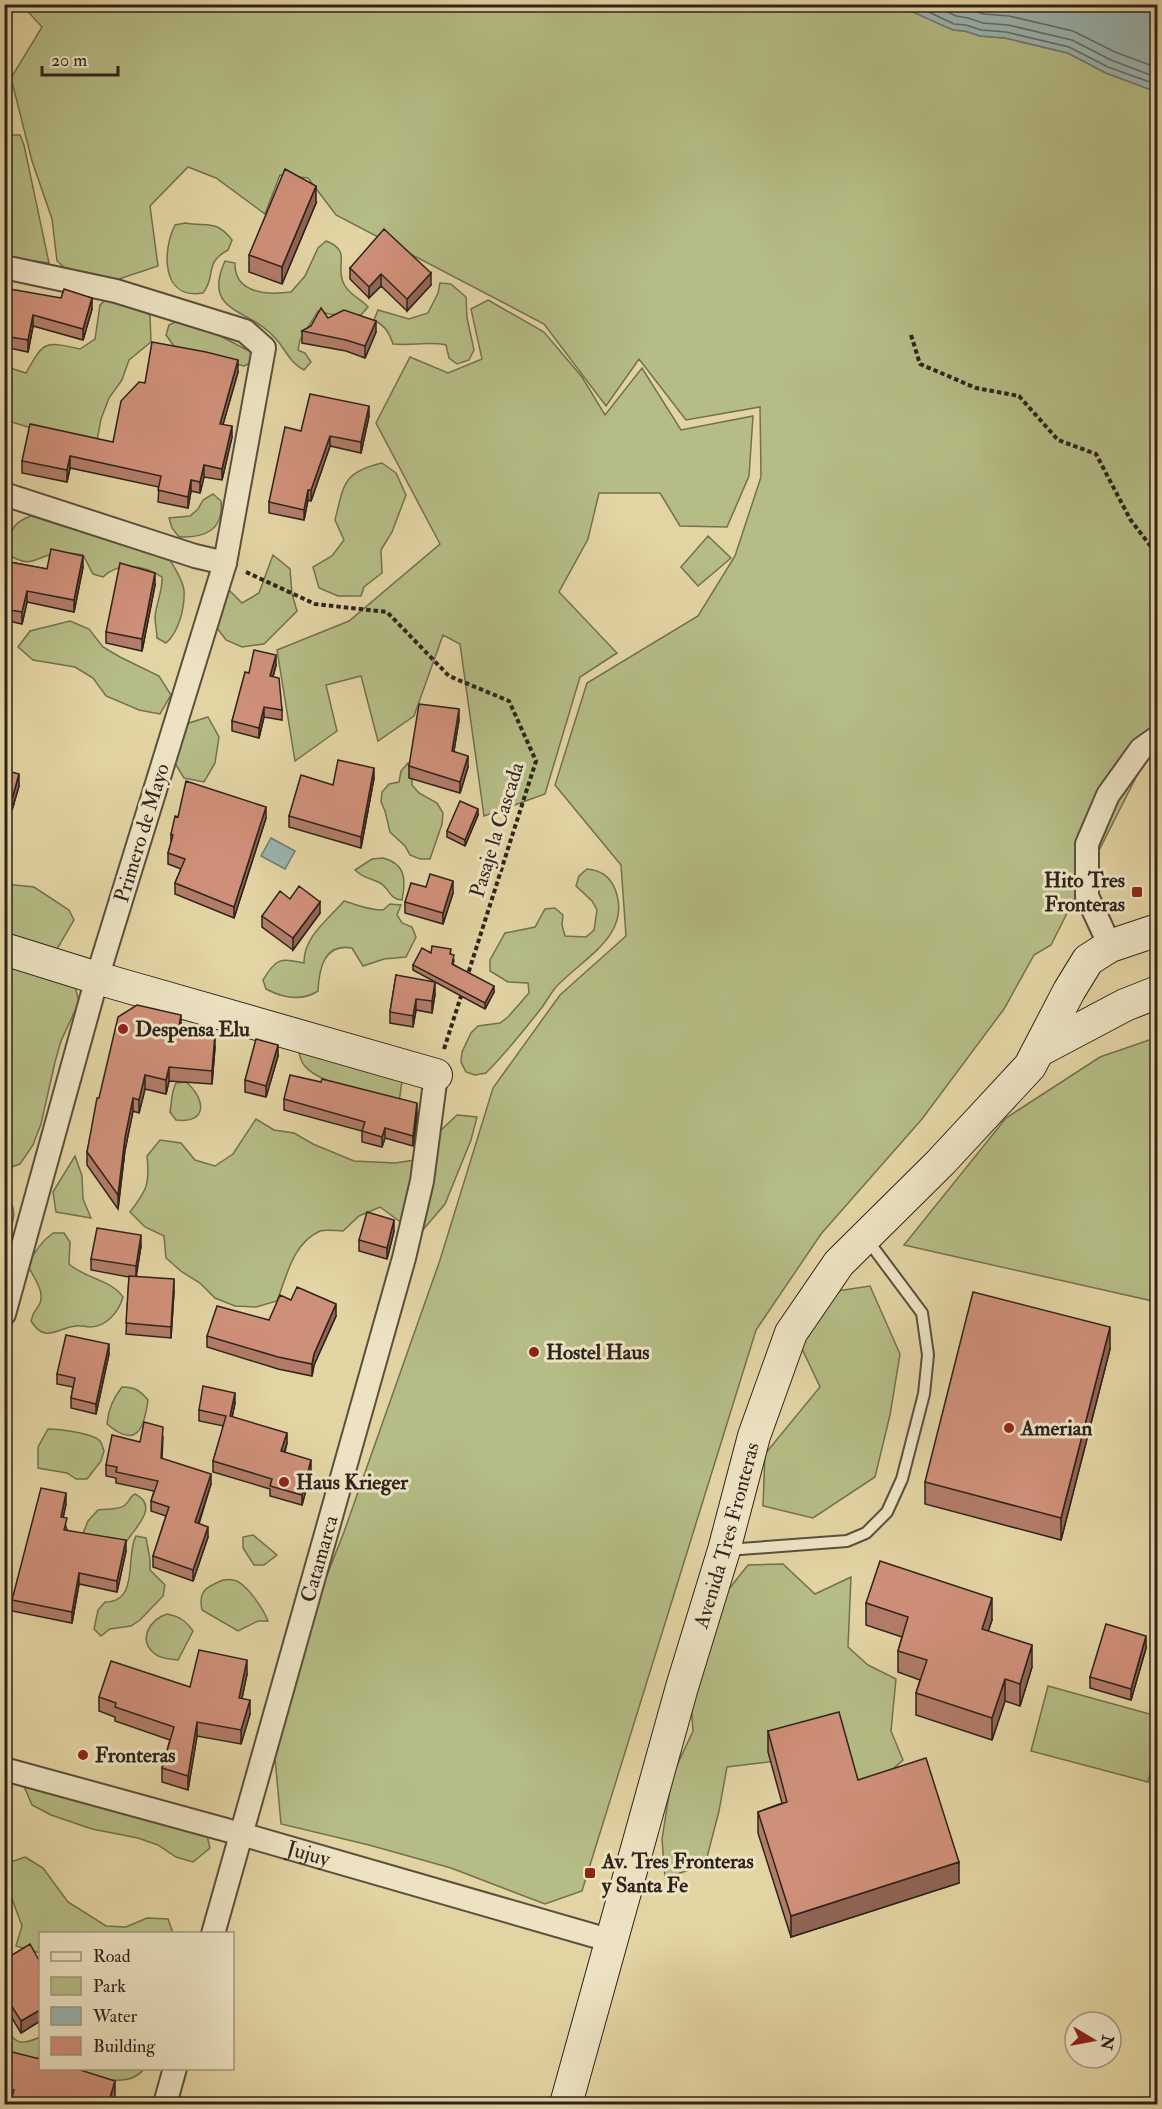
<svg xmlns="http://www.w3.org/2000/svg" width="1162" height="2109" font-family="'IM FELL Double Pica',serif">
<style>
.green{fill:#b5bc85;stroke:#727050;stroke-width:1.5}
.water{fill:#9ab5b1;stroke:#6f7b75;stroke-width:1.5}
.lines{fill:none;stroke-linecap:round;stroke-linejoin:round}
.shore{stroke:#646c66;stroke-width:1.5}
.service-casing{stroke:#5b4f3e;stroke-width:14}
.minor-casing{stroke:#5b4f3e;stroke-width:26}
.secondary-casing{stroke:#2e231c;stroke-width:34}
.path{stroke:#2e231c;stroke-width:4;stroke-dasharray:4.5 3;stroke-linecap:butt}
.service{stroke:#ede3c3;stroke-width:10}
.minor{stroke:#ede3c3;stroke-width:22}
.secondary{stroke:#ede3c3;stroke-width:32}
.wall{fill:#b27c68;stroke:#2e231c;stroke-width:1.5}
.shaded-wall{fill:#916555;stroke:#2e231c;stroke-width:1.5}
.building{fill:#cf9079;stroke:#2e231c;stroke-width:1.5}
.poi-dot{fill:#8f2418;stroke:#ede3c3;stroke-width:2}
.labels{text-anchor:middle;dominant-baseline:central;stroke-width:6;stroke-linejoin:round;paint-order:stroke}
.street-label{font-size:21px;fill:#2e231c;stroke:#ede3c3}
.poi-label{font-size:21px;font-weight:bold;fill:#2e231c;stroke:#ede3c3;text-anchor:start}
</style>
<rect width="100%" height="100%" fill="#e3d4a3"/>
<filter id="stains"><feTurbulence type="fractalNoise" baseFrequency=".00333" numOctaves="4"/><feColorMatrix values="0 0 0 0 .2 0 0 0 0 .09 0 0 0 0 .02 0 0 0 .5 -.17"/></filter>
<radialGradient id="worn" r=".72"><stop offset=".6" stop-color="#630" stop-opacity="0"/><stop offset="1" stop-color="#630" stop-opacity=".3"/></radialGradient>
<path class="green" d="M897,4L953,30L965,31L980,36L1005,38L1068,53L1106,73L1157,92V736L1051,945L1034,955L1004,1009L922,1119L821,1234L756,1330L582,1891L545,1904L451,1868L369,1845L281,1824L274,1747L314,1608L344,1532L440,1260L493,1088L560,995L626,936L621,865L555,785L587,683L698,616L735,556L761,477L760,407L686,420L639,359L606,406L544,324L336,215L308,178L280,175L265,214L216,178L188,167L150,206L158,266L89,289L57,261L52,219L32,161L11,78L42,27L22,5Z
M9,135H20L24,145L49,263L5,257V151Z
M185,223C207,227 216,219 232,240L228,250C203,263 217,276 203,293C161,300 162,251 175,225Z
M326,241C353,251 334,266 344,284C349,295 360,298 368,307L361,315L329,314L318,311L300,340L298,350L305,353L311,362L304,370C290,363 286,350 276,339C251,308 201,314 225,261L235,263C234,294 268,295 291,292L305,276L318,248Z
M440,283L451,284L466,297L467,318L474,350L469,360L457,364L449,358L446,345C428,341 411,346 393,344C389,332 385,326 374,320L378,310L409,319L428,313L438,293Z
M116,291L129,304L150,315L151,342L129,360L122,380L109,398L101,419L97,441L44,432L5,420L4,366L26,373C44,341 44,341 80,349L95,339L100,305Z
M488,300L544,332L582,377L605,415L642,368L681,430L753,416L749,476L727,527L680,526L660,493H599L588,539L559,592L617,653L580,677L545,794L484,816L460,644L443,635L414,716L378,741L361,676L326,685L337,731L295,761L277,650L349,621L440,544L376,423L410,357L448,373L482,359L471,309Z
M179,320L209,330L247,350L264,348L253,362L244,366L176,349L166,335L169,325Z
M382,463L396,473L406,495L392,532L381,550L382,573L364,587L361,596H338L319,588L313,567L332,556L344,540L335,520C344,484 343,472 382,463Z
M213,494L221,501C224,530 205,538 179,537L172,528L169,518L190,516L198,509L203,500Z
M31,516L170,560C175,569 183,580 184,590C185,607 179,632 166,643L157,638C157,631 155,624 155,617C156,603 163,591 162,577C144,565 119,561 103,577L93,574L83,555C73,553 64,552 53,554C34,558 31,568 11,556C8,535 10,523 31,516Z
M708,536L731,558L698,586L681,567Z
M273,555L290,569L292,594L297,611L264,644L242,647L226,640L214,624L227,588L242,603L259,593Z
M70,621L89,629L103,647L120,657L159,676L171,695L160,714L139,710L106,696L93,678L75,667L33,660L18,647L30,631Z
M208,717L219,737L215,763L204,782L184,778L173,760L178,740L189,723Z
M408,763L412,774V785L419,793L437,803L443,813L442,824L430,859H420L410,855L405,846L390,832L385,811L381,802L382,792L389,784L399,782L401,771Z
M383,858C406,864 406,880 402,900C392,900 390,892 384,886C376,878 366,881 355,870L372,859Z
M587,869C599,870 610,876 615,889C633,935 583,958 556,987C551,993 547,1000 543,1006C525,1029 506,1053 486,1073L475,1075L466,1072L461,1062L462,1052L471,1033L478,1026L500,1023L508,1017L529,993L528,983L508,982L490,971V960L505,933L535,927L545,909L555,908L563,915L562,925L565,936L586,937L594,930L597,910L592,901L576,886L579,876Z
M4,884L34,887L69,910L74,920L57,949L5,942Z
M344,901C358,905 368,910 383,910L390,904L401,905L397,915L402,923L412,927L416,937L406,957L384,959L363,966L352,948C324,943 319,969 318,991C301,1002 283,998 266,989L263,980C277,958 279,958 304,963C303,937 329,919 344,901Z
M5,961L74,982L79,1002L61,1041L55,1062L41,1124L33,1145L20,1164L5,1169Z
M1152,1039H1158L1157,1302L904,1245L1006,1118L1100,1057Z
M298,1048L402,1081L399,1102C376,1096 318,1084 304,1065C300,1060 299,1054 298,1048Z
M186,1082C206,1099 208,1124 176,1120L170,1112C172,1101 171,1093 176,1083Z
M457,1115L477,1117L471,1140L445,1204L416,1238L414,1232L380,1207L359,1216L343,1231C337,1231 326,1229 320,1231C292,1244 287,1276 277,1301L256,1307L235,1306L215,1298L200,1283L182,1272L166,1258L164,1236L145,1227L130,1212C147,1190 150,1184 147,1156L160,1140L181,1143L195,1160L215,1166L233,1154L256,1119L274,1130L294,1133L313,1144L354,1161L395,1163L415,1160L433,1150L441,1130Z
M75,1156L82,1176L83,1199L91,1218L56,1212L53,1192Z
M5,1194C19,1208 14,1224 5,1239Z
M53,1233H64L70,1242L69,1264C86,1279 110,1279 123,1297C119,1311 107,1327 90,1327C85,1327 81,1325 76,1326C57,1328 45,1344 31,1321C33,1310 37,1310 40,1303C45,1290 32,1276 28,1265C34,1252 42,1241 53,1233Z
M870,1286L900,1354L890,1415L875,1477L813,1518L763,1506L765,1454L820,1387L797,1338L837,1291Z
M122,1387C134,1387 140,1390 148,1400C144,1430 136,1449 107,1424C108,1411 113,1398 122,1387Z
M48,1429C58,1429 93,1433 100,1441C102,1444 103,1448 104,1451L101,1461L87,1479H76L67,1473L38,1468V1447Z
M135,1494C161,1507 133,1529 125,1544L82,1536L88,1521L98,1510C106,1508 118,1511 125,1505C130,1501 129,1497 135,1494Z
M253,1535L277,1555L264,1565H254L243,1548V1537Z
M136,1536L146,1538L150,1559V1570L165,1585L163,1596L140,1620L131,1626L110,1629L101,1636L94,1629L98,1610L105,1602C140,1602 125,1555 136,1536Z
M783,1564L815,1594L851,1577L848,1647L868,1665L896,1679L891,1731L903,1760L858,1800L776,1761L727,1767L719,1811L705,1865L665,1878L662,1839L672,1776L693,1731L690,1687L709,1614L748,1565Z
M223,1580C226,1580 230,1579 233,1580C246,1582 264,1610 268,1621H258L238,1631L202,1610C198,1591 206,1587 223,1580Z
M167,1614C179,1616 186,1621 193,1631L178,1660C171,1659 161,1659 155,1654C137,1640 150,1619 167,1614Z
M1048,1686L1157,1716V1745L1148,1782L1031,1751Z
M23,1784L205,1827L210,1848L193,1862L176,1857L158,1845L138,1838L92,1829L51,1815L32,1805Z
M25,1857L43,1868L68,1902L106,1926L126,1927L147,1918L168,1919L173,1933L40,1934V1953L16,1946L22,1926L7,1885L5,1864Z
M4,2026C15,2044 21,2046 40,2037V2058H5Z
M69,2069H144C127,2091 90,2075 69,2069Z"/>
<path class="water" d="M897,5H1157V92L1106,73L1068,53L1005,38L980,36L965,31L953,30Z
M271,838L295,851L285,869L261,856Z"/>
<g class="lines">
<path class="shore" d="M912,4L954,24L966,25L981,30L1006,32L1069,47L1108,67L1158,85
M931,4L956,16L968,18L983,23L1008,25L1072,40L1111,60L1158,78
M952,4L984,14L1009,16L1073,31L1115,52L1158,68"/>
<defs>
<path id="service" d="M727,1550L847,1541L866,1533L887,1512L902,1479L924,1394L928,1355L922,1313L866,1238"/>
<g id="minor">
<path d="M4,267L116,291L245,331L264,348L225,563L97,978L4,1314"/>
<path d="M4,494L195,556L225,563"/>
<path d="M1110,946L1087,896V844L1108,795L1141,749L1158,737"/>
<path id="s1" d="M4,1769L241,1834L612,1941"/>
<path id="s2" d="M213,1934L404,1258L422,1181L436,1075"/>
<path d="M165,2104L175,2068"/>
</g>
<g id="secondary">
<path d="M4,949L97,978L436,1075"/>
<path d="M1040,1050L1125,1005L1158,992"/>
<path id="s3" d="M566,2104L682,1687L724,1550L754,1436L791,1333L839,1263L941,1162L1030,1066L1069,991L1088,960L1110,946L1158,930"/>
</g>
</defs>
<use href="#service" class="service-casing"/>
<use href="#minor" class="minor-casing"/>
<use href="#secondary" class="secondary-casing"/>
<path class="path" d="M911,335L920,364L976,388L1019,396L1058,440L1096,454L1130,519L1158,556
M246,572L315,604L387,612L449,676L509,701L536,761L467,977
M444,1049L462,993"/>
<use href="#service" class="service"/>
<use href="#minor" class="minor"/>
<use href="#secondary" class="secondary"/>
</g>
<path class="wall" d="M316,203L282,284L249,272V255Z
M350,268L431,285L407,311L381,286L369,298L350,279Z
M4,288L92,309L83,340L33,326L28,352L4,347Z
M328,318L376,332L365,358L346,351L302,343V331Z
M238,372L223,424L232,437L222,480L204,477L200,493L191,491L188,508L158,502L159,487L70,468L67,482L22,473V461L113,442L145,383Z
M369,416L361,453L330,446L311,501L308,500L304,520L269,513V502L301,431Z
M4,561L47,569L83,567L74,612L27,602L22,624L4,620Z
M155,585L142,651L106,643V632Z
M276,665L273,677L282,710V720L264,717L259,738L232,731V721L249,673Z
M459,720L454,751L468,767L460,793L409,778V766Z
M4,770L19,786L12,810L4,808Z
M374,778L361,848L289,827V816L333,785Z
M478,815L465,846L447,837V831Z
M178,817L266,818L234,918L175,894V883L181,869L168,864V853L171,843V834Z
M426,887L453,893L443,924L405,913V902Z
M290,899L320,913L293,950L262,927V916Z
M431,953L451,954L454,960L453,964L494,992L485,1009L413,970V965Z
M396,975L435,994L432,1013L416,1010L413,1027L390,1023V1012Z
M181,1028V1031L215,1047L212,1084L169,1081L166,1094L145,1089L139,1113L133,1111L125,1150L118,1209L87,1165V1152L99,1098Z
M278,1056L266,1097L245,1092V1080Z
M284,1099L417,1114L413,1146L385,1138L382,1147L362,1142V1131L284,1110Z
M394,1231L387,1259L359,1251V1240Z
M141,1246L136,1276L174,1291L171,1338L126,1334L129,1277L91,1270V1259Z
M291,1300L336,1316L314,1365L312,1376L278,1369L207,1347V1336L269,1320Z
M1110,1349L1061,1540L925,1504V1482Z
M109,1354L96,1414L71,1408V1398L73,1387L57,1384V1374Z
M235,1403L232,1417L287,1443L285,1452L311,1471L302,1505L270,1496V1489L213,1472V1461L224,1426L199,1421V1410Z
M163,1437L162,1459L211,1484L199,1524L208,1537L193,1581L153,1567V1556L166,1516L151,1511V1501L154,1491L116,1483V1478L106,1476V1465L140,1442Z
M66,1504L63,1517L67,1530L126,1551L117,1592L79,1584L72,1623L12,1611V1600Z
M866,1603L992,1620L988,1631L1032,1667L1020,1706L1005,1701L992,1740L916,1715V1693L920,1680L898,1672V1651L902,1637L866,1625Z
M1146,1648L1131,1700L1090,1688V1677Z
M247,1674L242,1698L250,1714L241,1744L197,1736L188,1790L162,1782V1768L170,1740L115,1721V1717L99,1711V1697L190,1687Z
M768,1731L959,1883L791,1937L758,1833V1812L782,1803L768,1752Z
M4,1960L40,1962V2021L21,2033L4,2005Z
M4,2050L115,2098L113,2104H4Z"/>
<path class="shaded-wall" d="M316,186V203L282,284V267Z
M431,273V285L407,311V299Z
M381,274V286L369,298V287Z
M92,298V309L83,340V329Z
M33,315V326L28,352V340Z
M376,321V332L365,358V346Z
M238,360V372L220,435V424Z
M369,406V416L361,453V442Z
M232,426V437L222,480V469Z
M330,436V446L311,501V490Z
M70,456V468L67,482V470Z
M204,465V477L200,493V482Z
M191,480V491L188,508V497Z
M308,490V500L304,520V510Z
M83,556V567L74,612V600Z
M155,573V585L142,651V639Z
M27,591V602L22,624V612Z
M276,655V665L270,687V676Z
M264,707V717L259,738V728Z
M459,709V720L452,762V751Z
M468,756V767L460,793V782Z
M374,768V778L361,848V837Z
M19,774V786L12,810V799Z
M266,807V818L234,918V907Z
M478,809V815L465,846V840Z
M9,843V855L5,875V864Z
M453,881V893L443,924V913Z
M320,902V913L293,950V938Z
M435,982V994L432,1013V1001Z
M494,986V992L485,1009V1003Z
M416,999V1010L413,1027V1016Z
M181,1015V1028L178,1044V1031Z
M215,1034V1047L212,1084V1071Z
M278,1045V1056L266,1097V1086Z
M169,1067V1081L166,1094V1080Z
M145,1075V1089L139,1113V1100Z
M133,1098V1111L125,1150L118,1209V1195L125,1137Z
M417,1103V1114L413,1146V1136Z
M385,1128V1138L382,1147V1137Z
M394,1220V1231L387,1259V1248Z
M141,1235V1246L136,1278V1266Z
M174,1279V1291L171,1338V1327Z
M336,1304V1316L314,1365L312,1376V1364L314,1354Z
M1110,1327V1349L1061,1540V1518Z
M109,1344V1354L96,1414V1404Z
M235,1393V1403L230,1427V1416Z
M287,1433V1443L281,1462V1451Z
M311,1460V1471L302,1505V1495Z
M211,1474V1484L195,1533V1522Z
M66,1493V1504L61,1528V1517Z
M208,1527V1537L193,1581V1570Z
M126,1540V1551L117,1592V1581Z
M79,1573V1584L72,1623V1612Z
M992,1598V1620L982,1650V1629Z
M1146,1636V1648L1131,1700V1689Z
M1032,1645V1667L1020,1706V1684Z
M247,1660V1674L239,1712V1698Z
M1005,1679V1701L992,1740V1718Z
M250,1700V1714L241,1744V1730Z
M197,1722V1736L188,1790V1776Z
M959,1862V1883L791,1937V1916Z
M40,2010V2021L21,2033V2021Z
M115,2081V2098L113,2104H108Z"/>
<path class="building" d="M285,169L316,186L282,267L249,255Z
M384,229L431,273L407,299L381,274L369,287L350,268Z
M4,288L61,298L64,289L92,298L83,329L33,315L28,340L4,336Z
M321,308L328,318L344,310L376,321L365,346L346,340L302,331L311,326Z
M152,342L206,352L238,360L220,424L232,426L222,469L204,465L200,482L191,480L188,497L158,490L161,476L70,456L67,470L22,461L30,424L113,442L121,401L139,382L145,383Z
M310,394L369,406L361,442L330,436L311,490H308L304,510L269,502L285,427L301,431Z
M51,549L83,556L74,600L27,591L22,612L4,609V561L47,569Z
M120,563L155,573L142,639L106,632Z
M254,650L276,655L270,676L279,678L282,710L264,707L259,728L232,721L245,672L249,673Z
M419,704L459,709L452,751L468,756L460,782L409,766Z
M338,760L374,768L361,837L289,816L301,775L333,785Z
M4,770L19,774L12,799L4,797Z
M186,781L266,807L234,907L175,883L185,859L168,853L173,835L171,834L175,816L178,817Z
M460,801L478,809L465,840L447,831Z
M4,842L9,843L5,864H4Z
M430,874L453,881L443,913L405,902L411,883L426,887Z
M299,886L320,902L293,938L262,916L280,891L290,899Z
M432,946L451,949L450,954L454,955L452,964L494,986L485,1003L413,965L422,948L431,953Z
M396,975L435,982L432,1001L416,999L413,1016L390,1012Z
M137,1005L181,1015L178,1031L215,1034L212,1071L169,1067L166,1080L145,1075L139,1100L133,1098L125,1137L118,1195L87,1152L97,1098H99L118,1017Z
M256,1039L278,1045L266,1086L245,1080Z
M290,1075L321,1082L322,1079L417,1103L413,1136L385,1128L382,1137L362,1131L365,1122L284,1099Z
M367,1212L394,1220L387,1248L359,1240Z
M97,1228L141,1235L136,1266L91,1259Z
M129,1276L174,1279L171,1327L126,1323Z
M297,1287L336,1304L314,1354L312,1364L278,1357L207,1336L217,1306L269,1320L280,1295L291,1300Z
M973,1292L1110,1327L1061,1518L925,1482Z
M66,1335L109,1344L96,1404L71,1398L75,1378L57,1374Z
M203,1386L235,1393L230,1416L287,1433L281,1451L311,1460L302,1495L270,1486L272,1479L213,1461L226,1416L199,1410Z
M144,1422L163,1427L161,1458L211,1474L195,1522L208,1527L193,1570L153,1556L169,1507L151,1501L158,1481L116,1472L117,1467L106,1465L112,1435L140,1442Z
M41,1488L66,1493L61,1517L67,1518L64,1530L126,1540L117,1581L79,1573L72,1612L12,1600Z
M880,1561L992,1598L982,1629L1032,1645L1020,1684L1005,1679L992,1718L916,1693L927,1660L898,1651L908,1617L866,1603Z
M1106,1624L1146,1636L1131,1689L1090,1677Z
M199,1650L247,1660L239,1698L250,1700L241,1730L197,1722L188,1776L162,1768L174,1727L115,1707L116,1703L99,1697L111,1661L190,1687Z
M839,1712L858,1780L926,1758L959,1862L791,1916L758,1812L787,1802L768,1731Z
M30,1944L40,1962V2010L21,2021L4,1994V1960Z
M4,2050L40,2059V2068H74L115,2081L108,2104H10L14,2090L4,2087Z"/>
<g class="poi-dot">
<rect x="1131" y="886" width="12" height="12" rx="3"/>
<circle cx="123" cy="1029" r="6"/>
<circle cx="534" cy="1352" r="6"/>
<circle cx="1009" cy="1428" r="6"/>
<circle cx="284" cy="1482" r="6"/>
<circle cx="83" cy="1755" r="6"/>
<rect x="584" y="1867" width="12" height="12" rx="3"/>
</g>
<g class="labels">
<g class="street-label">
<text transform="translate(497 830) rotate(-73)">Pasaje la Cascada</text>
<text transform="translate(142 833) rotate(-73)">Primero de Mayo</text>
<text stroke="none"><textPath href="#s3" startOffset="591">Avenida Tres Fronteras</textPath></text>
<text stroke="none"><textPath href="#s2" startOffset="390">Catamarca</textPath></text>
<text stroke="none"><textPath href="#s1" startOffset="316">Jujuy</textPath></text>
</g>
<g class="poi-label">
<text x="1125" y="880" text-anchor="end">Hito Tres<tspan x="1125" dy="24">Fronteras</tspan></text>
<text x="135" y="1029">Despensa Elu</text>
<text x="546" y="1352">Hostel Haus</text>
<text x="1021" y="1428">Amerian</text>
<text x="296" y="1482">Haus Krieger</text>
<text x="95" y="1755">Fronteras</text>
<text x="602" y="1861">Av. Tres Fronteras<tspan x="602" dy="24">y Santa Fe</tspan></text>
</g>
</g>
<rect width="1162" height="2109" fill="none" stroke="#e3d4a3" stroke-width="24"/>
<rect x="6" y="6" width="1150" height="2097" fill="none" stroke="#2e231c" stroke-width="3"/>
<rect x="12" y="12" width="1138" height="2085" fill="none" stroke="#2e231c" stroke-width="1.5"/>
<rect x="39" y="1932" width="195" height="138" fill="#ede3c3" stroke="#a19680" stroke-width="1.5"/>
<rect x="51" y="1952" width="30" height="9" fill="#ede3c3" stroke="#a19680" stroke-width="1.5"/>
<text x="93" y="1962" font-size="18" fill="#2e231c">Road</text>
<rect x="51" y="1977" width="30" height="18" fill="#b5bc85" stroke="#a19680" stroke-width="1.5"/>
<text x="93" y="1992" font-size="18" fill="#2e231c">Park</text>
<rect x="51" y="2007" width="30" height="18" fill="#9ab5b1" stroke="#a19680" stroke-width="1.5"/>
<text x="93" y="2022" font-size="18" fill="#2e231c">Water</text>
<rect x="51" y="2037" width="30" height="18" fill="#cf9079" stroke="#a19680" stroke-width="1.5"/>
<text x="93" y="2052" font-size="18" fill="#2e231c">Building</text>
<g transform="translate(1093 2040) rotate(100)"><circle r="28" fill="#ede3c3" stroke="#a19680" stroke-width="1.5"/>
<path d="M0-4.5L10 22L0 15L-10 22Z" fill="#8f2418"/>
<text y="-9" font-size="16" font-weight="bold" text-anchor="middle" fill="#2e231c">N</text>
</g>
<path d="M42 66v9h76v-9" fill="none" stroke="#2e231c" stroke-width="3"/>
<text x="51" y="66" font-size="18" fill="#2e231c" stroke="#ede3c3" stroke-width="4.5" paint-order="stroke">20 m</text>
<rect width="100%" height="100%" filter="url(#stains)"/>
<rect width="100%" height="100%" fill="url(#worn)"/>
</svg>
